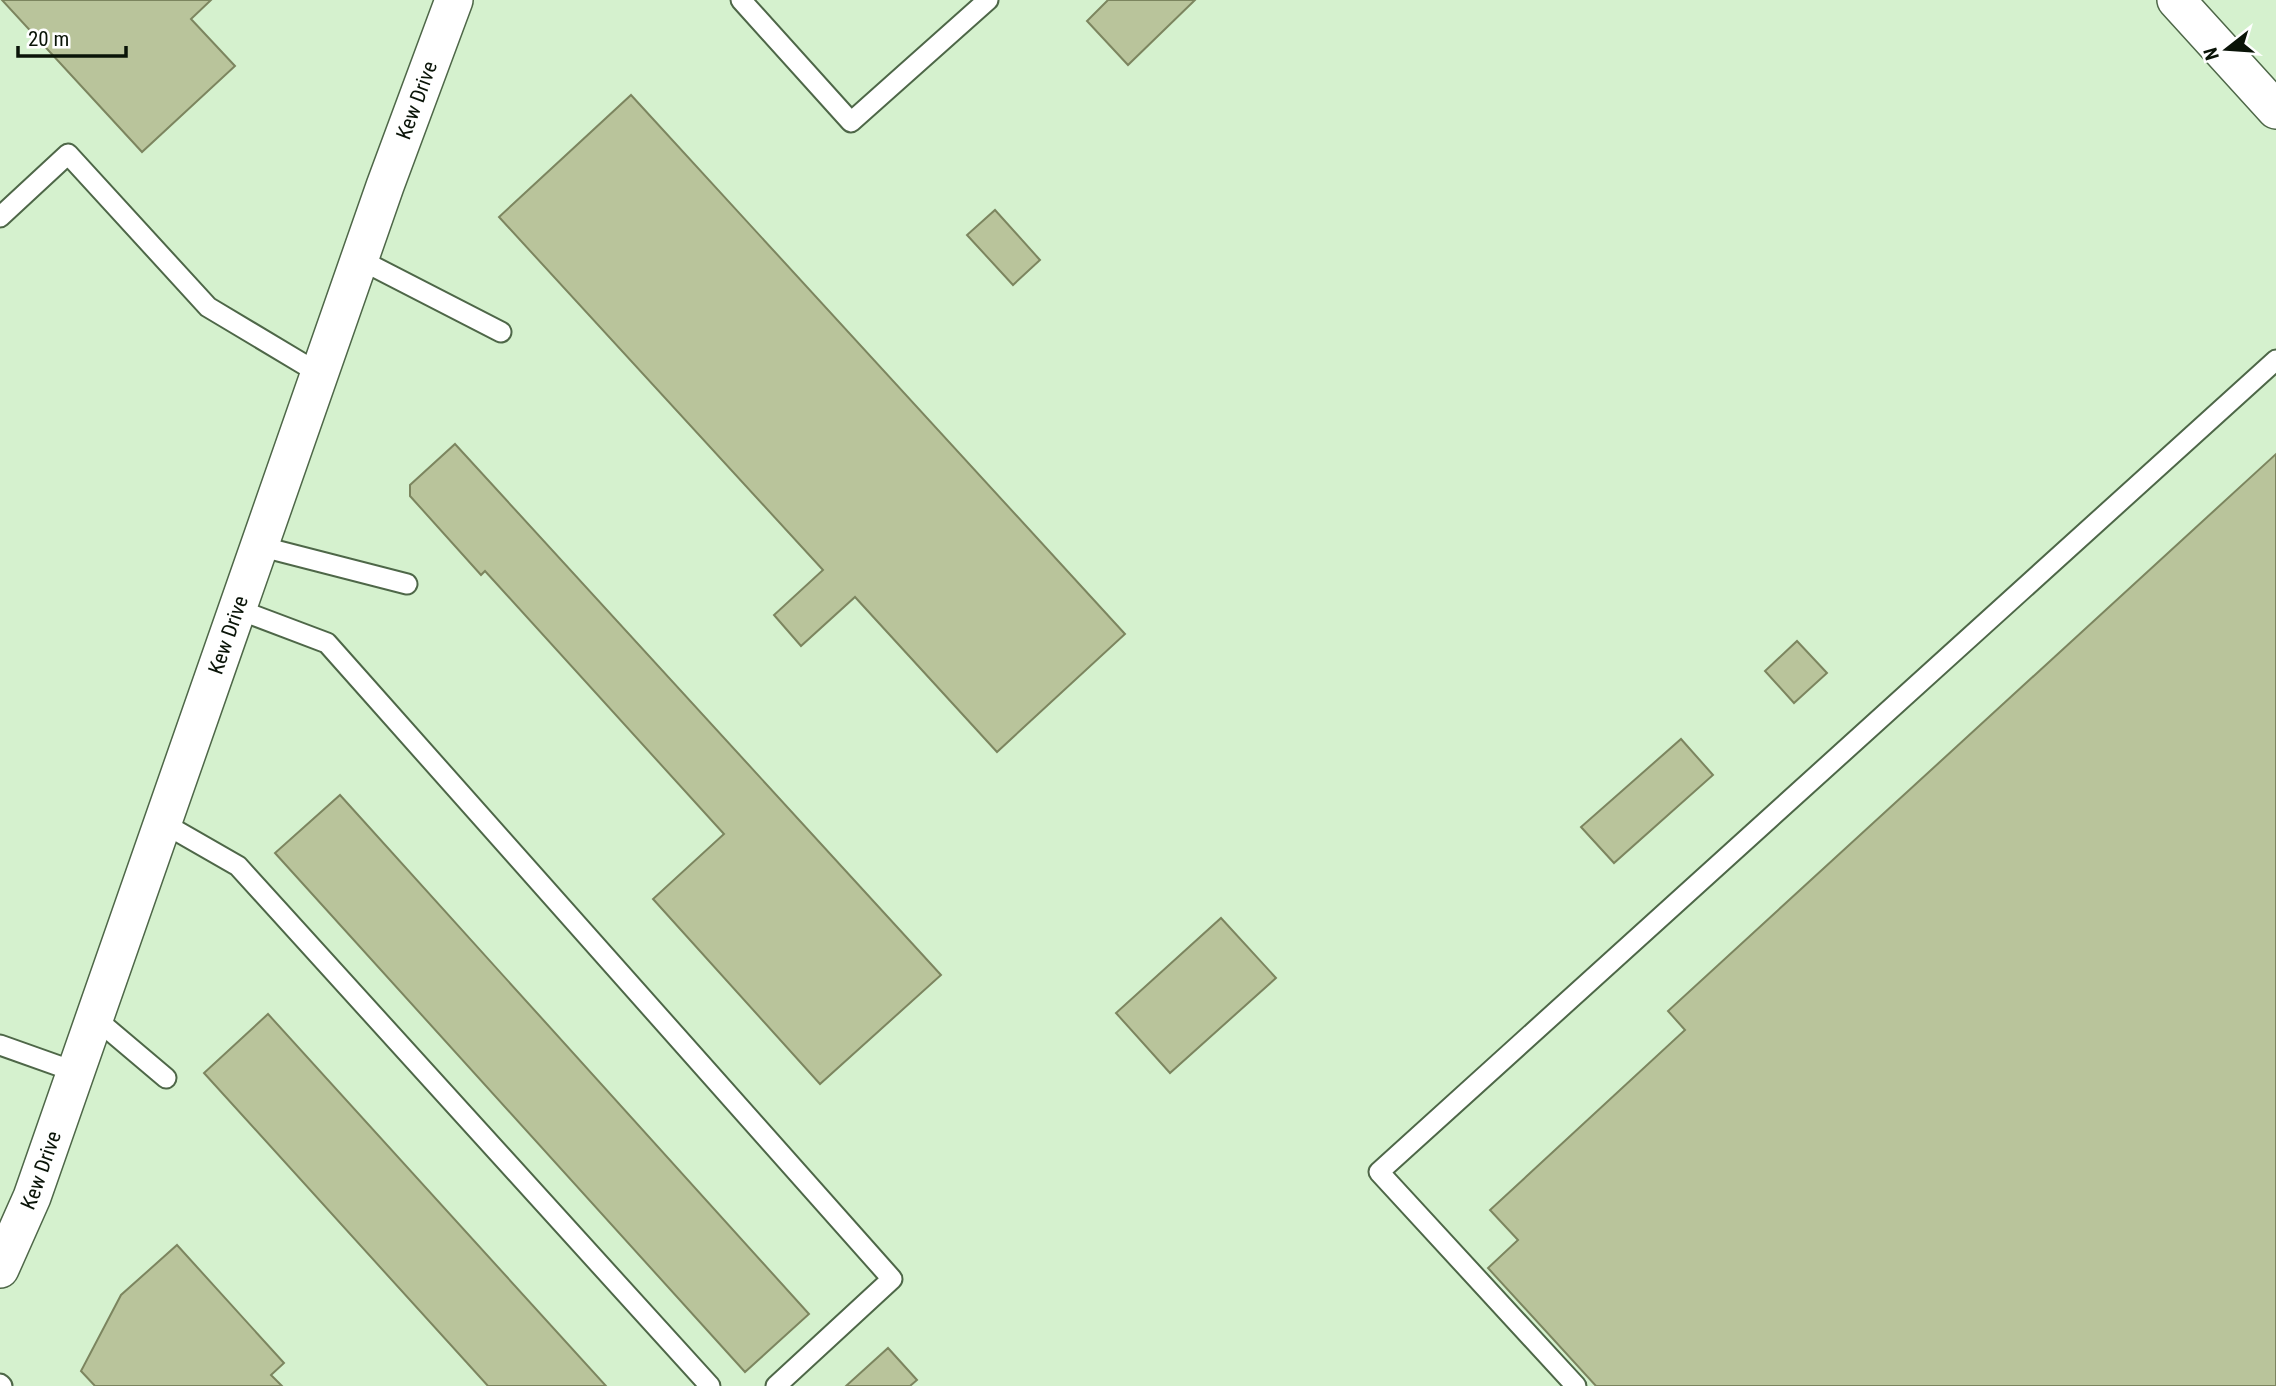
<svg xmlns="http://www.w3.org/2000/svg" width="2276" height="1386" font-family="'Roboto Condensed',sans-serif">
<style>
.building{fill:#b9c49b;stroke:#7c855f;stroke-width:2}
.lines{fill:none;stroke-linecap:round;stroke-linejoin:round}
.lane-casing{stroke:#4e6748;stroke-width:23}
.street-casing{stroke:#4e6748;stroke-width:40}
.lane{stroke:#fff;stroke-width:19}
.street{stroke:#fff;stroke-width:37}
.labels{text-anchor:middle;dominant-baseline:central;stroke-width:5;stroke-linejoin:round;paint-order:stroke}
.street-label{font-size:21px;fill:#0a1408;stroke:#fff}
</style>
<rect width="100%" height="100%" fill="#d5f1ce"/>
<path class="building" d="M2,0H211L191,19L235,66L142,152Z
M1108,0H1195L1128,65L1087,21Z
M631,95L1125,634L997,752L855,597L801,646L774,615L823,570L499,217Z
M995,210L1040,260L1013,285L967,235Z
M455,444L941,975L820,1084L653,899L724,834L485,571L481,575L410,496V485Z
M2276,454V1386H1596L1488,1268L1518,1240L1490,1210L1685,1030L1668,1011Z
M1797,641L1827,673L1794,703L1765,671Z
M1681,739L1713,775L1614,863L1581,827Z
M340,795L809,1314L745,1372L275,853Z
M1221,918L1276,978L1170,1073L1116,1013Z
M268,1014L606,1386H488L204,1073Z
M177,1245L284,1363L271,1375L282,1386H95L81,1371L121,1295Z
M888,1348L917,1380L910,1386H846Z"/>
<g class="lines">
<defs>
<path id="lane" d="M741,0L851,122L988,0
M0,217L68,154L208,307L320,374
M359,259L501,332
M259,546L407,584
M237,609L327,643L892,1279L776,1386
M163,823L238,866L710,1386
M95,1018L166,1078
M0,1045L76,1072
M0,1384L2,1386
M1576,1386L1379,1172L2276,360"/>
<g id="street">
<path d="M2176,0L2276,110"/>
<path id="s1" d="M0,1269L32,1197L385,186L454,0"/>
</g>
</defs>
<use href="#lane" class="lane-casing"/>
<use href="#street" class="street-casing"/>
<use href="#lane" class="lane"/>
<use href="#street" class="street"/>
</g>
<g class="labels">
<g class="street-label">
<text stroke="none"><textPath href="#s1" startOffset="1241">Kew Drive</textPath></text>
<text stroke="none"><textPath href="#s1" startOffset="674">Kew Drive</textPath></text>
<text stroke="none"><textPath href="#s1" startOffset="107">Kew Drive</textPath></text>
</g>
</g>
<g transform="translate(2227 49) rotate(253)" stroke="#ffffff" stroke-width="5" paint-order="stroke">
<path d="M0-5L12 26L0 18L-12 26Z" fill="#0a1408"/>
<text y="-10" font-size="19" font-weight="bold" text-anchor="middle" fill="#0a1408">N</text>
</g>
<path d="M18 46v10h108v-10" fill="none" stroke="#0a1408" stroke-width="3.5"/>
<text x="28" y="46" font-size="21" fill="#0a1408" stroke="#ffffff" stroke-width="5" paint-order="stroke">20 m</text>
</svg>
